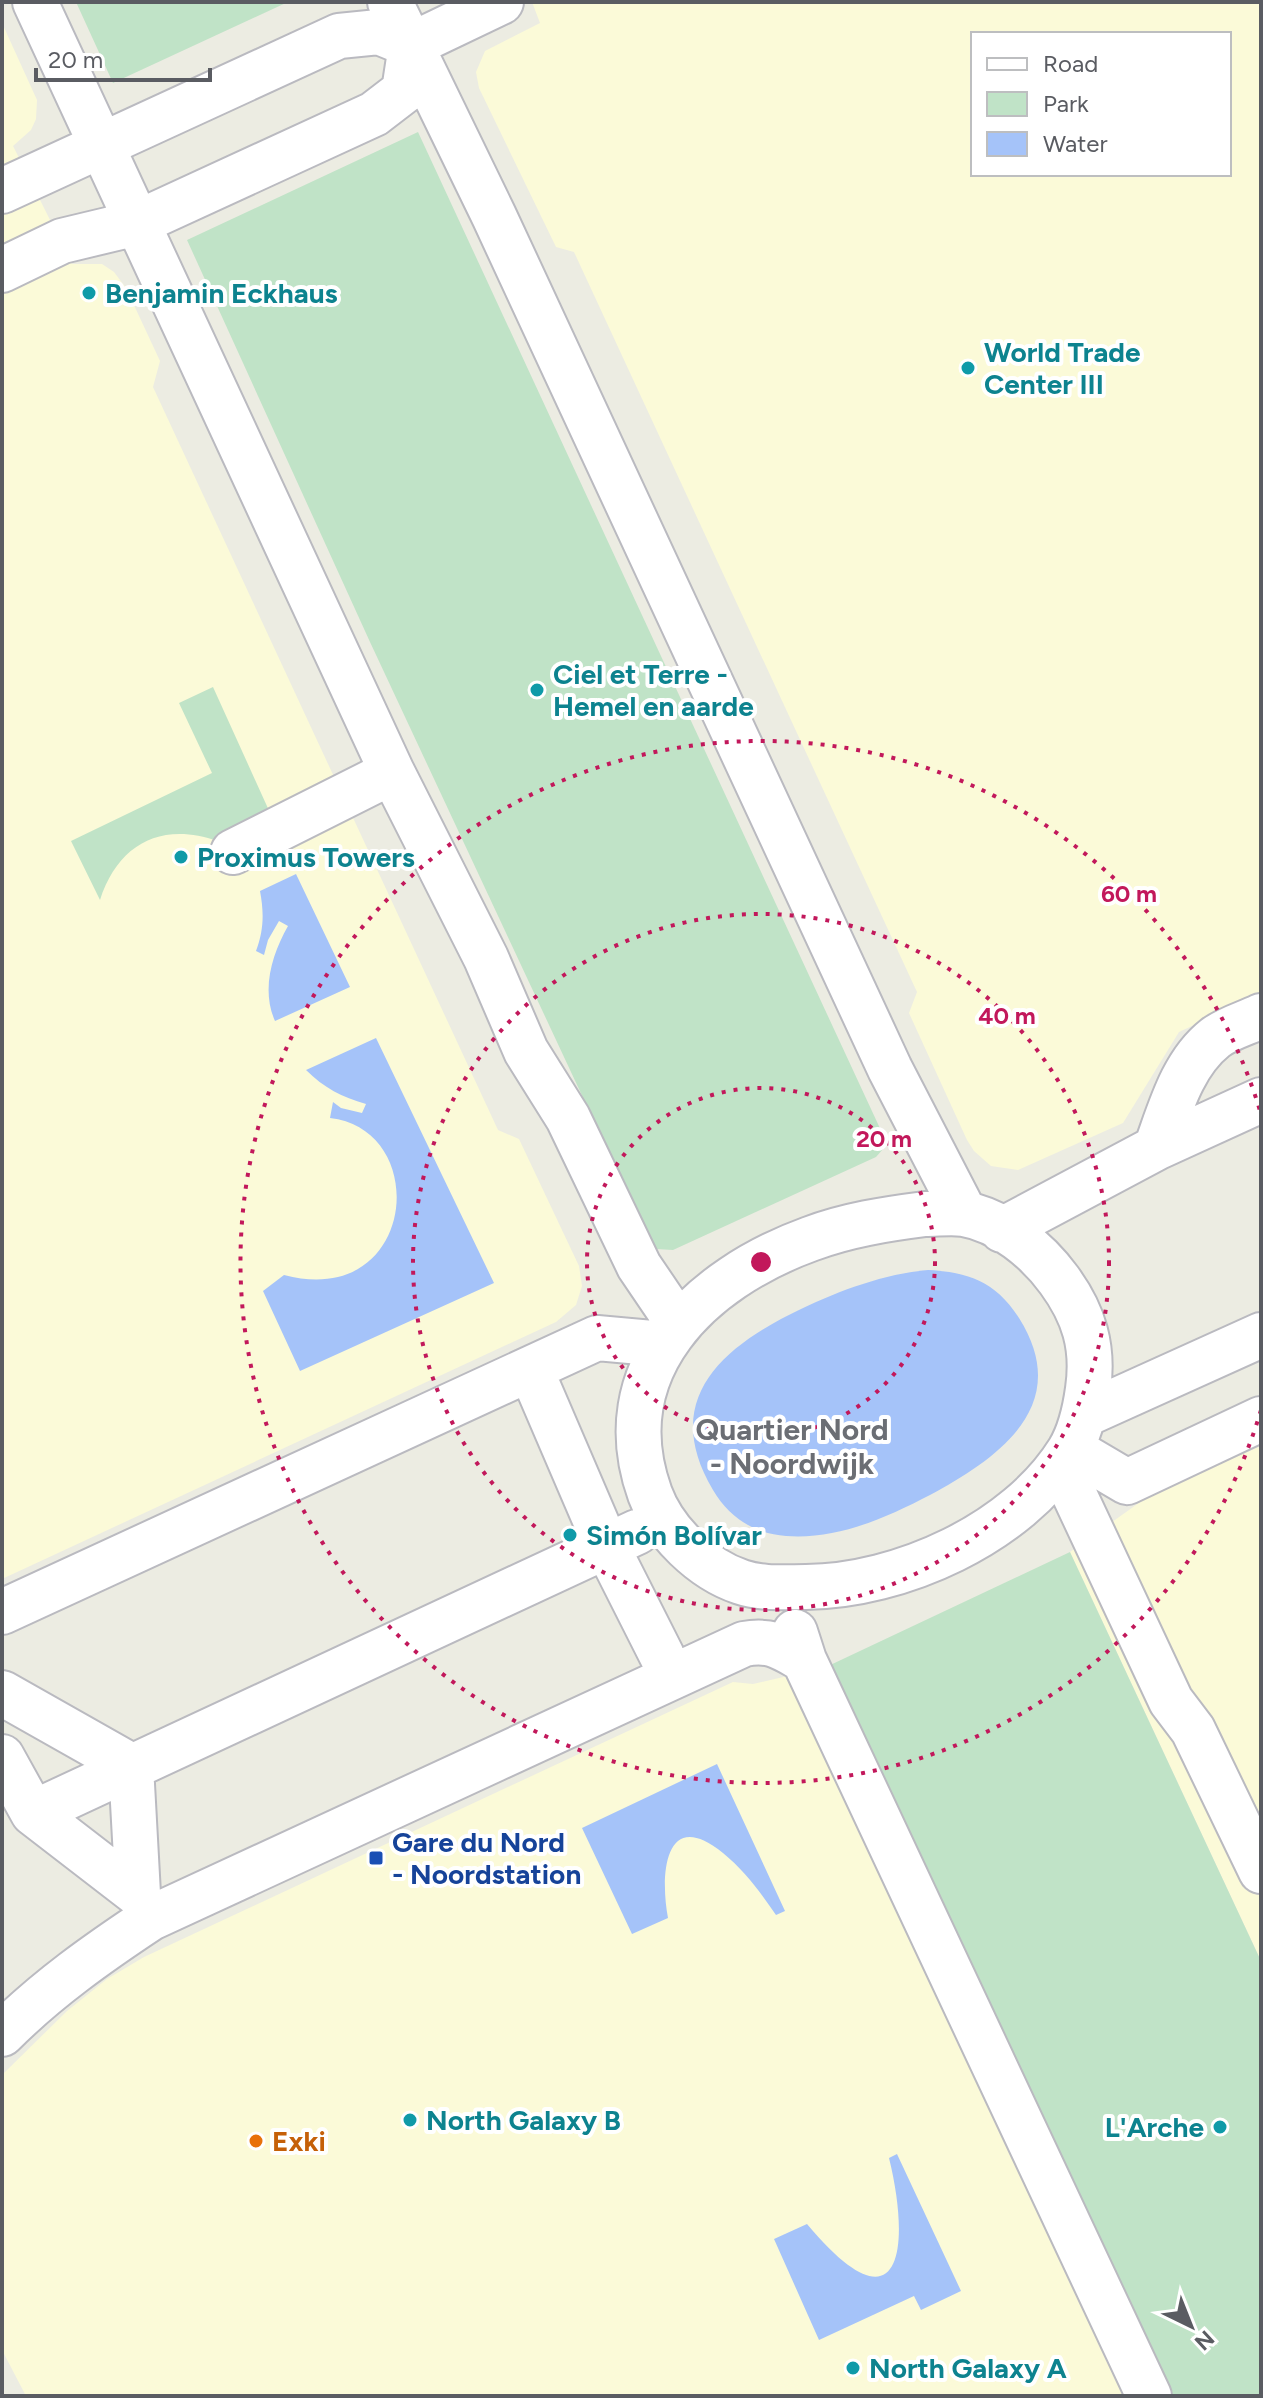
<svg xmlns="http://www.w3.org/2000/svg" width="1263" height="2398" font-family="Figtree,sans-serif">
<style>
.commercial{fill:#fbfad8;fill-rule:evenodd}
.green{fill:#c0e3c7}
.water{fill:#a5c3f9}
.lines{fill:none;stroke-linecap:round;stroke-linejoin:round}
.minor-casing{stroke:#babac0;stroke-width:48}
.minor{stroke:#fff;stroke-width:44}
.ring{fill:none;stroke:#c2185b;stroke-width:4;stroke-dasharray:4 8}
.culture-dot{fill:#0f9aa8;stroke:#fff;stroke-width:3}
.transit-dot{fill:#1a4fb4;stroke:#fff;stroke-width:3}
.food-dot{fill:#e8710a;stroke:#fff;stroke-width:3}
.labels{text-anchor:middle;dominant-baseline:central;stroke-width:8;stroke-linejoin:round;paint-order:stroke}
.culture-label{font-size:28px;font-weight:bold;fill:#0d838f;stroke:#fff;text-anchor:start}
.transit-label{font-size:28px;font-weight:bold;fill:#164399;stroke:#fff;text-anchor:start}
.food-label{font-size:28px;font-weight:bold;fill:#c56008;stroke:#fff;text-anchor:start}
.neighbourhood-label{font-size:30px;font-weight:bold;fill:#6b6e74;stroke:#fff}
.centre{fill:#c2185b;stroke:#fff;stroke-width:4}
.ring-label{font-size:24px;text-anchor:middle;font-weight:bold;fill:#c2185b;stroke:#fff;stroke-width:8;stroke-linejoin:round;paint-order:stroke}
</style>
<rect width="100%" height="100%" fill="#ecece2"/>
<path class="commercial" d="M532,2H1261V994L1179,1032L1123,1123L1018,1170L991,1166L974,1151L967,1140L909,1013L917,992L574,252L556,247L479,88L476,72L485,51L540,23ZM973,34H1229V174H973Z
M2,23L37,100L36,119L31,130L13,146L72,264H102L114,272L126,288L160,361L153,387L498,1130L519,1139L579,1266L582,1286L576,1305L556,1322L2,1579Z
M1261,1446V1961L1070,1552L1150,1495Z
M826,1667L1166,2396H26L2,2350V2075L67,2011L107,1979L144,1957L733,1682L753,1684Z"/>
<path class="green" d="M76,2H288L113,83Z
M418,132L884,1137V1148L876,1157L673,1250L656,1249L650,1241L370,642L187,240Z
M213,687L271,815L218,841C161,821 118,844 100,900L71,841L212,773L179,703Z
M1070,1552L1261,1961V2396H1166L826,1667Z"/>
<path class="water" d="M296,874L350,987L275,1021C261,990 272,954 288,926L279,921L268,940L264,955L256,951C264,930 264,912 260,891Z
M376,1038L494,1283L300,1371L263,1291L284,1275C416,1310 433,1130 330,1118L333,1102L341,1108L362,1113L366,1104C342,1097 324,1088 306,1070Z
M928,1270C969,1272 996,1282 1019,1318C1074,1405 999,1458 930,1495C886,1518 836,1540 786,1536C754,1534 729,1517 713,1490C659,1399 723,1346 801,1309C841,1290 884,1274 928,1270Z
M717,1764L785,1911L776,1915C761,1893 744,1870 723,1853C664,1805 660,1876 668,1918L632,1934L582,1828Z
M897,2154L961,2291L921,2310L914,2296L819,2340L774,2239L807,2224C899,2334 912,2252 889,2158Z"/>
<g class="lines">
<defs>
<path id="minor" d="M35,2L392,772L486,958L526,1051L568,1118L639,1266L679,1325
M390,2L494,216L890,1069L965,1214
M411,45L501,2
M2,191L339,36L379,32L411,45
M2,270L62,241L137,223L374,114L404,91L411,45
M233,852L392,772
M1156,1148C1170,1110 1182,1064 1215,1038C1228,1028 1247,1023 1261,1016
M925,1214C938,1214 952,1212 964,1214C1001,1220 1038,1251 1059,1280C1084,1314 1094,1347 1088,1389C1085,1411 1080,1433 1069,1451C1017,1534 900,1586 806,1587C785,1587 761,1589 741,1582C702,1569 664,1532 650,1494C605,1369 700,1279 810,1239C847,1225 886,1219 925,1214Z
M1002,1230L1156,1148L1261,1100
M539,1389L606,1545L662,1656
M1084,1415L1261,1335
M1071,1449L1127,1482L1261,1419
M1060,1464L1171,1701L1193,1730L1261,1871
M2,1612L597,1338L663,1344
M795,1632L804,1660L1149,2396
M2,1693L131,1766L138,1894
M2,1757L33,1813L138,1894
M33,1813L637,1532
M2,2034C47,1989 98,1953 151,1918L744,1644C771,1639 781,1647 804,1660"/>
</defs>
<use href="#minor" class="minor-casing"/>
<use href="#minor" class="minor"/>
</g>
<g class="ring">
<circle cx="761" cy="1262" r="174"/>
<circle cx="761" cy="1262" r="348"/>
<path d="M1261 1410A521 521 0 1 1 1261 1114"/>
</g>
<g class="culture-dot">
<circle cx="89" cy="293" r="8"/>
<circle cx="968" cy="368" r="8"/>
<circle cx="537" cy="690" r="8"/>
<circle cx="181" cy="857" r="8"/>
<circle cx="570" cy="1535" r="8"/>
<circle cx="410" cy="2120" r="8"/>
<circle cx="1220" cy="2127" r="8"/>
<circle cx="853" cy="2368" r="8"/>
</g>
<rect class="transit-dot" x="368" y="1850" width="16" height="16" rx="4"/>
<circle class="food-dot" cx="256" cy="2141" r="8"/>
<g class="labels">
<g class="culture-label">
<text x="105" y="293">Benjamin Eckhaus</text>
<text x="984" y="352">World Trade<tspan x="984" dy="32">Center III</tspan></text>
<text x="553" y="674">Ciel et Terre -<tspan x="553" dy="32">Hemel en aarde</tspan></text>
<text x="197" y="857">Proximus Towers</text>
<text x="586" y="1535">Simón Bolívar</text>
<text x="426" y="2120">North Galaxy B</text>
<text x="1204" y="2127" text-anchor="end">L'Arche</text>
<text x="869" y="2368">North Galaxy A</text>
</g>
<g class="transit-label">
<text x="392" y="1842">Gare du Nord<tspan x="392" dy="32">- Noordstation</tspan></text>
</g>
<g class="food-label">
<text x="272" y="2141">Exki</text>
</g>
<g class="neighbourhood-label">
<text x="792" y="1429">Quartier Nord<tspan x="792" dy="34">- Noordwijk</tspan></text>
</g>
</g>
<circle cx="761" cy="1262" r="12" class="centre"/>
<g class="ring-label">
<text x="1129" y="902">60 m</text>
<text x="1007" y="1024">40 m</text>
<text x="884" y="1147">20 m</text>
</g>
<rect width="1263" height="2398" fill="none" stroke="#5a5c62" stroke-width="8"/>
<rect x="971" y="32" width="260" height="144" fill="#ffffff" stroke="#bdbec0" stroke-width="2"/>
<rect x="987" y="58" width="40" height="12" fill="#ffffff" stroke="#bdbec0" stroke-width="2"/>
<text x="1043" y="72" font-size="24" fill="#5a5c62">Road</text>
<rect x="987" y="92" width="40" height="24" fill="#c0e3c7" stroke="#bdbec0" stroke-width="2"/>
<text x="1043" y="112" font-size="24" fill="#5a5c62">Park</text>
<rect x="987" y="132" width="40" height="24" fill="#a5c3f9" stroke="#bdbec0" stroke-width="2"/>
<text x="1043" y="152" font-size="24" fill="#5a5c62">Water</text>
<g transform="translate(1191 2326) rotate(137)" stroke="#ffffff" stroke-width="6" paint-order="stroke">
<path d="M0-6L14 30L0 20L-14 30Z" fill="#5a5c62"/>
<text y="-12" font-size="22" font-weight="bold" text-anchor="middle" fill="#5a5c62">N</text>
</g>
<path d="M36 68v12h174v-12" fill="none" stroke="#5a5c62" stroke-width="4"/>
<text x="48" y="68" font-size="24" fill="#5a5c62" stroke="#ffffff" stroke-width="6" paint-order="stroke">20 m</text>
</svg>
